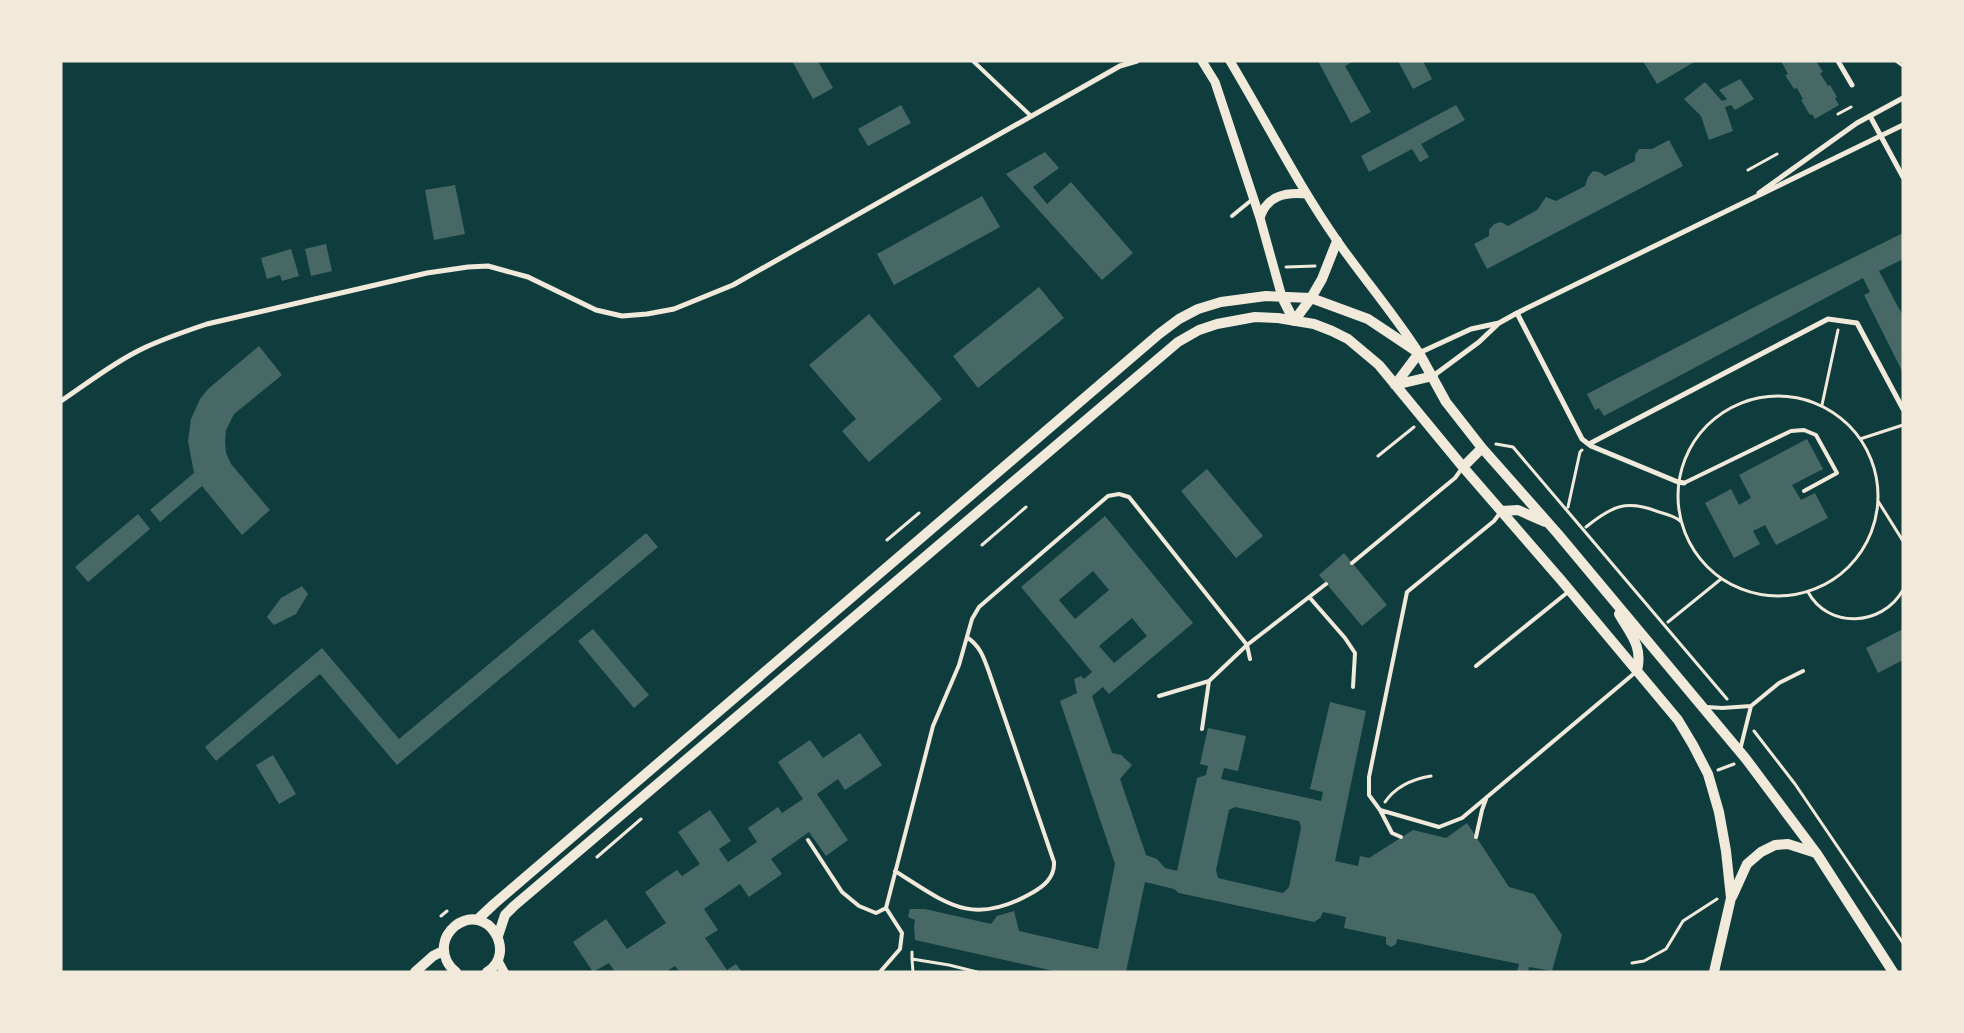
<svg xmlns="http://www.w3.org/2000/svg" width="1964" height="1033" font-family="'Noto Sans',sans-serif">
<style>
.building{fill:#486865;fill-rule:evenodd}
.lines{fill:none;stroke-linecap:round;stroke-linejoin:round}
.path{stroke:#f1e9da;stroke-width:3}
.service{stroke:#f1e9da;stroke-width:4}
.minor{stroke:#f1e9da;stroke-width:5}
.tertiary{stroke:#f1e9da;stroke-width:9}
.secondary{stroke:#f1e9da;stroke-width:10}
</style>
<rect width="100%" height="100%" fill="#0f3d3e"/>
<path class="building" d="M792,61H818L833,88L813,99Z
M1318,61H1354L1345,66L1371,112L1351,123Z
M1398,61H1423L1432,79L1413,89Z
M1643,61H1696L1657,84Z
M1781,61H1816L1823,72L1820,73L1828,86L1830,85L1837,97L1835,98L1839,105L1815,119L1812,114L1810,115L1801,100L1803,99L1797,88L1794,89L1785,75L1788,74Z
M1740,79L1754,99L1735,110L1731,105L1725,107L1733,131L1709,140L1701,116L1684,99L1705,82L1722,101L1727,99L1719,90Z
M901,105L911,123L868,146L858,129Z
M1456,105L1465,120L1421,144L1429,157L1420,162L1412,149L1369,172L1361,156Z
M1669,140L1683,166L1487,269L1474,244L1489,236V230L1494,224L1501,222L1508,226L1537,210L1546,197L1556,201L1585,186L1588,177L1593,171L1599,172L1605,176L1635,161V155L1639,149H1652Z
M1045,152L1059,168L1033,187L1047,204L1071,182L1133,253L1102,280L1006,174Z
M455,185L465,234L434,240L425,190Z
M982,196L1000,227L894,285L877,254Z
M1903,233V259L1879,271L1903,316V373L1864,295L1870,292L1863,278L1604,416L1599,408L1595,410L1587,394L1772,298Z
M326,244L332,271L311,276L305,249Z
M291,249L299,276L282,281L280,275L267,279L261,258Z
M1039,287L1064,318L978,388L953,356Z
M869,314L942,399L869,462L842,431L856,419L809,365Z
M259,346L282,375L234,414L226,430L225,441L226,453L231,464L270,510L242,535L202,486L160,522L150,510L194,473L188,441L191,419L200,399L208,389Z
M1807,439L1823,469L1792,485L1801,500L1815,493L1828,518L1776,545L1765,525L1753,531L1760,544L1734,558L1705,503L1731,489L1739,505L1751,498L1739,475Z
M1207,469L1263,536L1236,558L1181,491Z
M138,514L150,529L88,582L75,567Z
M1105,516L1193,623L1109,694L1103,687L1092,696L1112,753L1121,755L1132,765L1120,779L1146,855L1157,859L1165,868L1177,871L1197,778L1206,775L1208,766L1200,764L1208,728L1246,736L1238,771L1224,768L1221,779L1321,801L1323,792L1310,789L1330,702L1366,711L1335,861L1358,866L1360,856L1369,858L1413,830L1446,838L1467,823L1509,887L1534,894L1562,935L1552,971L1529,967L1528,972H1517L1519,964L1397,939L1396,944L1391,947L1386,944V937L1344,928L1346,917L1323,912L1320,918L1314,922L1179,893L1174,889L1145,882L1126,972H1058L915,940L914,926L915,920L908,917L910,909H925L991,924L997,916L1014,911L1019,931L1098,949L1115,864L1060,701L1077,693L1074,679L1081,676L1084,679L1092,672L1021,587ZM1093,571L1109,590L1075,619L1059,600ZM1132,618L1147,636L1114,663L1099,646ZM1235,807L1299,821L1301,828L1289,887L1283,893L1218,878L1216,870L1229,810Z
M646,533L658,547L397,765L320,674L216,761L205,747L322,648L399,739Z
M1344,553L1387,605L1362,626L1319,575Z
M302,586L308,594L296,614L274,625L267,617L281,598Z
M593,629L649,695L634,708L578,641Z
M1903,629V660L1878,673L1866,648Z
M860,733L882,765L845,790L838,779L817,794L848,840L826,856L809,832L771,859L782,874L749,897L740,884L704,909L718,930L705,938L727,970L736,964L742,972H680L675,966L666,972H615L609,963L593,972L573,942L606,919L627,949L666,923L645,892L677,870L682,876L700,864L678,832L710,810L731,841L719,849L728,862L757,842L748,828L778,807L782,813L803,799L778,762L810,740L823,758Z
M273,755L296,794L279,804L256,765Z"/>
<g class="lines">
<path class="path" d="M1896,61L1903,66
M1838,114L1851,107
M1748,170L1777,154
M1286,267L1315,266
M1678 496a100 100 0 1 1 200 0a100 100 0 1 1-200 0Z
M1822,405L1838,330
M1860,439L1903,425
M1496,444L1513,447L1727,699
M1378,456L1414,427
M1878,501L1903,541
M1568,507L1580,452L1582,450
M1586,527C1612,506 1626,499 1659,512C1666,514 1675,516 1680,521
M887,540L919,513
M982,545L1026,507
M1808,592C1828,629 1882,627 1903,590
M1668,622L1721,579
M1754,731L1795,784L1903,943
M1718,770L1734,764
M1385,802C1396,786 1413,779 1431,776
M597,857L641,819
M441,916L447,911
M912,959V952
M1632,963L1644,961L1666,949L1683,921L1717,899
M913,972L912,959L949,965L977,972"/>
<path class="service" d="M973,61L1031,116
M1232,216L1254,198
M1684,483L1791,431L1804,430L1816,435L1837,473L1804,491
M1500,513L1494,521L1407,592L1369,777V795L1380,810L1439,827L1462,818L1637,671
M1352,563L1455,478L1463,467
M1310,598L1345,638L1355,653L1353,687
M1247,645L1250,659
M1476,666L1568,592
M1159,696L1209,681L1247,645
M1707,707L1722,708L1751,706L1779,683L1803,671
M1202,729L1209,681
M1740,750L1751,706
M1380,810L1392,833L1401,837
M1476,837L1482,810L1486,799
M808,840L842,892L859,906L876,913L886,908
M895,871C946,903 971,927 1030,894C1043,887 1055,878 1054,862L989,672C984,659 981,647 968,638
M880,972L900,949L902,933L886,908L933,726L959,665L972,619L979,607L1108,496L1119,494L1129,497L1247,645L1326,584"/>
<path class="minor" d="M1838,61L1852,85
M1870,116L1903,177
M1759,193L1857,123L1903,98
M1517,313L1582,439L1591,446L1678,482L1684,483
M1419,353L1471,329L1499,323
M1433,376L1479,342L1499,323L1517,313L1903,125
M61,401C89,382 116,361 146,347C166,338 186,331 207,324L427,273L468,267L488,266L528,277L596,310L622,316L647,314L674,309L733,285L1120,66L1137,61
M1589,444L1828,319L1857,323L1903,409"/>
<path class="tertiary" d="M1202,61L1215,82L1260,218L1282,297
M1230,61C1266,121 1298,185 1338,242C1364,279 1394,314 1419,353
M1260,218C1267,195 1286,192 1307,194
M498,961L504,972"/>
<path class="secondary" d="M1282,297L1294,321
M1294,321L1311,298L1322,279L1337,241
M1395,385L1419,353
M1395,385L1433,376
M1463,467L1482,448
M1501,511L1518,510L1545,522
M1619,614C1631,635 1643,646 1637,671
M1732,897L1747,864L1761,852L1775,845L1788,844L1816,853
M478,919L494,904L1159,334L1179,319L1198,309L1221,302L1266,296L1311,298L1368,319L1419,353L1446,402L1482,448L1558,534L1746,759L1817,854L1893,972
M498,936L505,915L514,906L1178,342L1199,330L1217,324L1255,317L1278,318L1314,324L1332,331L1348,339L1379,365L1463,467L1561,580L1678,720L1693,745L1708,774L1719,812L1726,851L1731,898L1714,972
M415,972L433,956L443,951
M456,972C448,966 443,956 444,945C445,937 448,932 455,926C488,901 518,954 487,972"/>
</g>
<rect width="1964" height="1033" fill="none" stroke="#f1e9da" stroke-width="125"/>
</svg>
